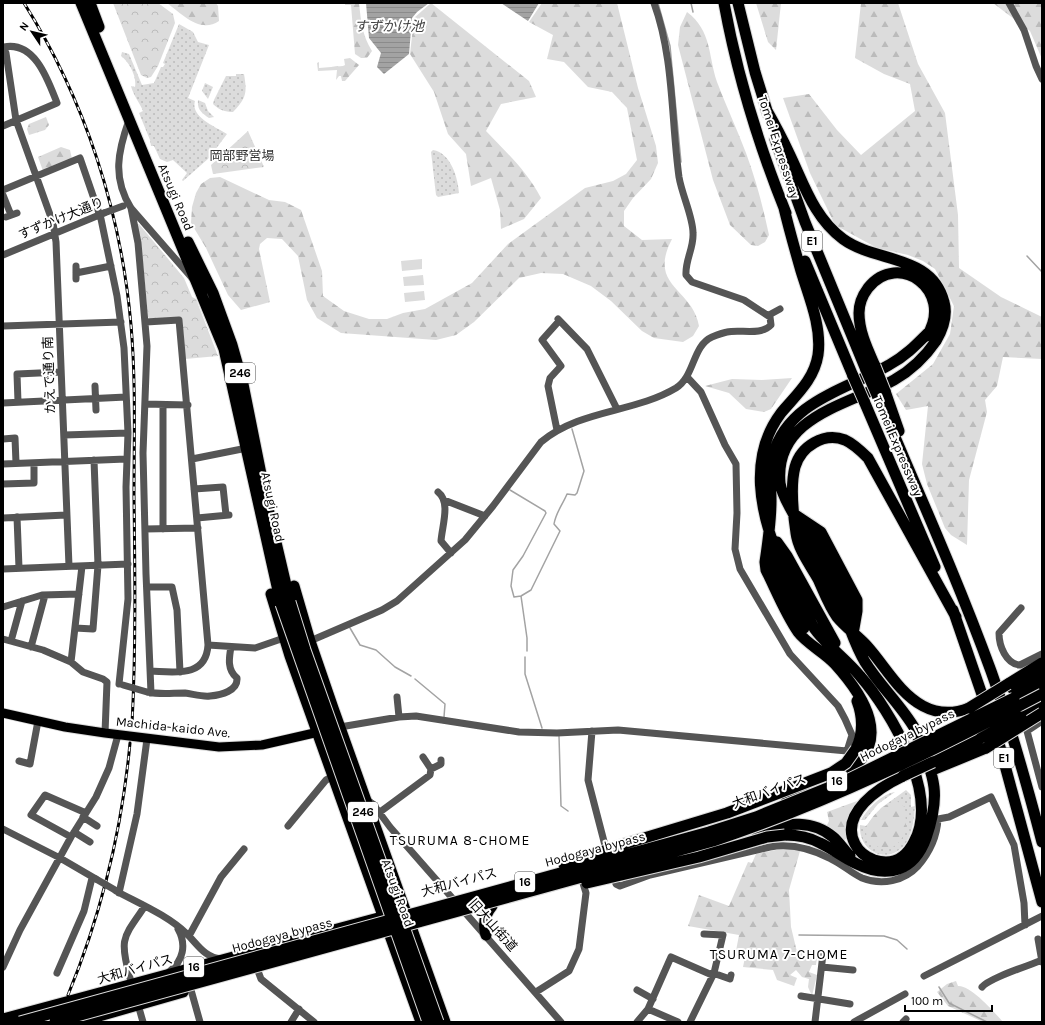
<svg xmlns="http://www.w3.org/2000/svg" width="1045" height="1025" font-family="Karla,'Noto Sans JP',sans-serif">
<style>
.grass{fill:url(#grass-dots)}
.forest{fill:url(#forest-firs)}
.park{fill:url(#park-crowns)}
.garden{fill:#dcdcdc}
.water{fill:url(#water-rules)}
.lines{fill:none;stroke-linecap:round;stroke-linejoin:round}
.stream{stroke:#a3a3a3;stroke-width:1.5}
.major-casing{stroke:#dbdbdb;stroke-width:11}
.highway-casing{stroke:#dbdbdb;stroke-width:13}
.minor{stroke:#555;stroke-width:7}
.major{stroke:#000;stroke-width:9}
.highway{stroke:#000;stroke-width:11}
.rail-casing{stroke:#000;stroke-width:3}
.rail{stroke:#fff;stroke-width:1.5;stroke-dasharray:4.5;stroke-linecap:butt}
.highway-bridge-casing{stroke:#dbdbdb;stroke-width:13;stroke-linecap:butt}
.minor-bridge{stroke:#555;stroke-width:7}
.highway-bridge{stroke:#000;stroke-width:11}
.labels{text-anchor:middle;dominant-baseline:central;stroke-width:4;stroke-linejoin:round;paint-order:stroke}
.shield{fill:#fff;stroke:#4c4c4c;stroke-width:1}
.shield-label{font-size:12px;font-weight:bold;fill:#000}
.street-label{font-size:13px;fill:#000;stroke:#fff}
.park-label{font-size:13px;fill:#333;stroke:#fff}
.water-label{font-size:14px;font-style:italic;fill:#444;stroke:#fff}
.neighbourhood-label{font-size:14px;letter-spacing:1px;fill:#000;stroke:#fff}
</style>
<defs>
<pattern id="grass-dots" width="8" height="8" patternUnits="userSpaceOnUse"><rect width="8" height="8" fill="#dcdcdc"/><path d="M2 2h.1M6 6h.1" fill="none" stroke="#bbb" stroke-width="1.8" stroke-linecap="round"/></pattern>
<pattern id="forest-firs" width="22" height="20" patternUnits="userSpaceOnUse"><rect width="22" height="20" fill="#dcdcdc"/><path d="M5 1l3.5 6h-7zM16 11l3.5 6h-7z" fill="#bbb"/></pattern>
<pattern id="park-crowns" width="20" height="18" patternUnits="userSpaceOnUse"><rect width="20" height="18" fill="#dcdcdc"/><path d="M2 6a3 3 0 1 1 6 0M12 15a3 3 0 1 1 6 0" fill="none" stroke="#bbb"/></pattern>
<pattern id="water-rules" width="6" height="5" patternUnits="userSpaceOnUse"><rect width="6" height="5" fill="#a3a3a3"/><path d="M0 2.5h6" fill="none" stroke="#8b8b8b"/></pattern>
</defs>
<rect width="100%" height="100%" fill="#fff"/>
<path class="grass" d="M179,24L193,32L198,42L209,45L188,98L195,101C190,117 216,127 227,134L209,158L183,181L182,180L187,173L173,160L167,162L160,159L154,146H151L150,140L139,113L143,111C140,103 133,95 131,86L135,87C137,76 129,62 121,56L122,52L129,54L142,85L154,83L161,67H163L165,64L163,63Z
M236,74H244C247,92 247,98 233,112C225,112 219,110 213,104L214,100L226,76H236Z
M205,83L213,87L208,99L202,91Z
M198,100L205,103L208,111L214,117L209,118C202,113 197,110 198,100Z
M433,150C451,153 458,178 459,193L438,197L436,195L431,152Z
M906,790L911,795V807L915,806C914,819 913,831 906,843C890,866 858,853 860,825L866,826L881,808Z
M895,792L878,804L865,820H861C868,808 882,794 895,792Z"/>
<path class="forest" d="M167,3H216L218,6L219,21C200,34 182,14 167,3Z
M345,3H359C361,21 362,35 372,51L367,58H361L355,54L351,5H345Z
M431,3L529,81L536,97L501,104L486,131C506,152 527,171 541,198L524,219L501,229L500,210L491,178L471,186L466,154L448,134L434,92L410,54L414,18Z
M542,3H617L638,88L656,146L658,163L651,179L633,198L624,211V226L642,240L672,239C647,287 693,288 699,326L693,336L683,342L654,338L642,331L611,301L591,286L563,274L541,273L519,278L474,322L456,335L436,340L341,333L317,318L307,300L298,256L282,239L267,238L260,244L259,249L270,302L241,310L228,295L206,248L191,223L192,207L196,193L201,184L210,178L220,177L269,200L285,202L301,210L322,271L323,296L344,311L369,319H387L403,313L425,309L472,283L508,244L585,188L613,181L626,174L637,160L627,108L612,92L588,87L564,62L547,59L553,35L529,22Z
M756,3H781L776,50L768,42Z
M861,3H898L918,64L945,113L958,215L959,268L1001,297L1042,317V359L1003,357L997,386L985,400L987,412L969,480L967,545L951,535L945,528L927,484L922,464L928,406L906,410L896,394L933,364L950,334L954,306L935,269L923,261L908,255L877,248L835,225L810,173L783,98L809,94L837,130L861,155L915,111L910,84L884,74L855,58Z
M993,3H1042V59L1030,31Z
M687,12C712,31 708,55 717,82C726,106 737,129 746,153C756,180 763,207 769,235L765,242L758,246L751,245L730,225L713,180L678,45L680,27Z
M350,58L359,65L345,81H342L341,76H339L336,80L337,70L318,71L317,63L319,62V68L343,66L345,65L344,59Z
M46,117L49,125L45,130L29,135L27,129L29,124Z
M61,147L70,150L72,159L43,171L38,157Z
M792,378L771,409L764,412L746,409L729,393L705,386L732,379L762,380Z
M857,801L847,822L846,839L843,841L826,827L829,821L827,812Z
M897,801L905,807C905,814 907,825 905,832C897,852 880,854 867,837C862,826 878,809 888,804C891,802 894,804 897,801Z
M791,849L800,851L789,890L791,927L797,952L818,950L816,965H812L809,972L817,975L812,996L808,987L809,979L802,977L796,970L790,975L797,978L794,986L777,980L773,970L743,967L745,957L735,956L739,935L688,926L699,895L729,906L748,862L752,863L756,854L776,850Z
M956,981L958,986C971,985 995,1013 1003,1022H983L948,1006L937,992L947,984Z"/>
<path class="park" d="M113,3H158L173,14L175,23L158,66L151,77L147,78L141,75Z
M248,131L264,167L213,174L211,165Z
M136,224H139L184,278L192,297L196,299L218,356L185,359L182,317L150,319L148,317L141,243Z"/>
<path class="garden" d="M422,259V269L402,271L401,261Z
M423,275L424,285L404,286L403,277Z
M424,291L425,300L405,302L404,293Z"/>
<path class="water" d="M366,3H429L417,12L412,18L409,54L384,74L377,67L381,53L369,38Z
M501,3H539L528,21Z"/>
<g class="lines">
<path class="stream" d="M658,3L670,46L681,162
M691,3L693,12
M1027,256L1042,272
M510,490L545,511L546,513L523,556L513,570L511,586L514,597L521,596L531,590L560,531L554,524C556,512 563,504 567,494L575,495L577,493L584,471L572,429
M521,596L527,638V651
M350,628L360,645L376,650L395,667L411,676
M525,657V674L542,728
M415,679L445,704L444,717
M559,736L561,806L568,811
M799,935L884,936L897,940L907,949
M939,987L949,1003L987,1022"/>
<defs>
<path id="major" d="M3,713L65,727L105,733L219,747L262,745L323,731"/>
<path id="highway" d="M81,3L224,349L281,604
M90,3L99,27
M724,3C737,74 759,146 786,213
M738,3L755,72L768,114
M766,109C774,123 782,138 789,153C804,184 814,218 843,239C876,263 932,254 944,302C948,316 943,329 936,341C925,357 910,371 894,380C849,405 774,416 780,483C782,496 789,505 795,517C811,547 828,578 842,609C850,627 855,646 865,662C880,686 901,705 915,729
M775,139L805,222L866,370
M784,208C789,229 795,250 801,271C809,297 822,327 818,355C814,380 796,395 781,413C748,457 760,512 779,559C785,575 795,590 803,605C807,614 811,625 817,632C830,648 847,660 860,676C891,711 940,795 914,842C906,858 892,866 874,860C866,857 859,852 855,844C839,813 880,787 903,776
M188,242L213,293L232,345L243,384L267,504L290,602
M805,261L853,376
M875,366C868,350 859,332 859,313C859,304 862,296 868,288C898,250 955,290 927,336
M885,391L899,431
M877,395C916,487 957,578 991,671C1011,727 1027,785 1042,842
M864,401L935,567
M794,514L821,532L857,600V611L853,634
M805,525L813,534L850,603L851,617
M777,542L787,556L835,643
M771,555L772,564L804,628
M294,586L310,641L333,708L445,1022
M271,594L290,656L421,1022
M953,610L1000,747L1042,902
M956,617L868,458C861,451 854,444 845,440C824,432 801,446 795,467C790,486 793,513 796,533C798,549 810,565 818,579C824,592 829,606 837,617C846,628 858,636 867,646C885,666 899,693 923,706C938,714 954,714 969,708
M1008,684L1042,663
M1012,688L1042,673
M1014,698L1042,683
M1021,717L1042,703
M856,749C864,732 863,717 857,701
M933,762L981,738
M935,769L986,748
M787,799C806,790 828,784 845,773C894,742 864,696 835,664C824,652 807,644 798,632C785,613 776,590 766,570L765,562C768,542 771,521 771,501C771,485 769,471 773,455C788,401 846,390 889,365C906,356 918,343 931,330
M755,830C782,825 810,817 833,837C839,842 844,850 850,856
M688,832L723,822
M785,835C797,835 809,837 820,843C833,849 844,858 857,864C888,879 914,871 926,838C941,795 935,779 918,738
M486,935C483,924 484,915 492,906
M3,1019L382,917
M78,1022L183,992"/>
</defs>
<use href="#major" class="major-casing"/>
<use href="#highway" class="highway-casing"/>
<path class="minor" d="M1009,3L1024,30L1036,66L1042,79
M3,47L6,53L16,120L53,223L56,242L69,566
M129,120C118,151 112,178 131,208L192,278
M3,126L57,103C48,80 35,41 4,47
M3,190L80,158L101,219L117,296L124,348L128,433L126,487L128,599L119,684
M3,195L11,215
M131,208L138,243L147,346L143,453L146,574L151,693
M6,217L17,213
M3,255L104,213
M76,273L111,266
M76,279V266
M769,315L780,309
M558,319L587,349L617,409
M146,322L179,320L208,645C206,678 175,672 151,671
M3,326L121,322
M95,386L96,410
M18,402L17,374L61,372
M3,403L126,397
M145,404L188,405
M163,405V529
M557,430L548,386L550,378L561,366L542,340L559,321
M64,435L128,433
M3,439L15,438L16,463
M192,459L247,448
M3,464L126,459
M3,484L34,483V463
M194,489L223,487L226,515
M438,492C451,502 442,526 441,541L451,553
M444,500L485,516
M17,517L19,568
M3,518L66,515
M197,518L229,515
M145,529L198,528
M3,569L128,564
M147,587H172L177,610L180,672
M3,607L42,595L79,594
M1021,608L999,633C999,646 1006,664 1020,665L1042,654
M75,628L93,629L98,565L94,460
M3,639L43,650L71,662L83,672L103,679L107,682L105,733
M11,641L22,601
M310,641L382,610L397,601L465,540L493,506L541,442C581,409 634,413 676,388C695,376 692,346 712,337C717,335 722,333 727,332C740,329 761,336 771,325L770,317L744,300L692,282L686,275C685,260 694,248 693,233C693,217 682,195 679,177C671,119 674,58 654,3
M208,645L255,648L284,638
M31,647L45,595
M71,662L82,566
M148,692C160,695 172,693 185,693C193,694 202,697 210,696C221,695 238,691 237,678C227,670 229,658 231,647
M397,697L399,717
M1042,721L1027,731L1042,787
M340,727L399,717L416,716L519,732L557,733L618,730L847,751L852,735L845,719L838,706L790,654L740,569L735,549L737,513L736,464L725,445L701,392L687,377
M592,731L588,780L607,853
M423,757L431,769
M19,761L30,764L38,721
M366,799L373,804L390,827L561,1022
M380,812L430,775L431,769L441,764V760
M83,817L97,826
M288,826L326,780L334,776
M3,829L60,858L96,879
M74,832L90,842
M71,837L31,815L45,795L86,813
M613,874L616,884L620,886L650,875L770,847C792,843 812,849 831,859C842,864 851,873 862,878C882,886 904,881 918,866C930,852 937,837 938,819L949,817L991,797L1014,845L1024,903L1025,925
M116,891C140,904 167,915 187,934C198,945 205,958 222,959
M119,893L137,814L147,739
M189,936L221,877L244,849
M1038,939L1042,962
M3,967L20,930L71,837L96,797L109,768L118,735
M822,967L853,970
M258,971L261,979L314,1022
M169,972C183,961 187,945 178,929
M57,973L84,911L92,878
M713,973L730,979L731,975
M924,976L1042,916
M130,978C119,938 123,938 145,906
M982,987C989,978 1028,966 1042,960
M191,990L200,1022
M637,990L653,999
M536,992L569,971L579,949L586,893L582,880
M801,996L850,1004
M139,1008L143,1022
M648,1009L678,1022
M291,1022L299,1009
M637,1022L648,1009L671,957L712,975
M690,1022L714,973L723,935L704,934
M815,1022L823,954
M854,1022L905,994
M903,1022L906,1019"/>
<use href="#major" class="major"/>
<use href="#highway" class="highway"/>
<defs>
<path id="rail" d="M24,3C85,100 121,211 131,325C136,382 134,440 134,496C135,572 136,648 132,724
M68,995C101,915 122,829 130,743"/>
</defs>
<use href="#rail" class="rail-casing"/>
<use href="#rail" class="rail"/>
<defs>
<path id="highway-bridge" d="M875,366L885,391
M866,370L877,395
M853,376L864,401
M290,602L305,650L438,1022
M281,604L428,1022
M969,708L1008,684
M981,738L1021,717
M986,748L1042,713
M903,776L933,762
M564,865L621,845L727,813L831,773L846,763L856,749
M587,883L699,857L767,837L785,835
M20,1022L709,832L756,817L847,780L1014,698
M55,1022L713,841C828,803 935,750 1042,694"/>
</defs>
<use href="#highway-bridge" class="highway-bridge-casing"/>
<path class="minor-bridge" d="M104,213L123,206
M123,685L147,692
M96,879L115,890"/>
<use href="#highway-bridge" class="highway-bridge"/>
</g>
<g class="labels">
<g class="shield">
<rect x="802" y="231" width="20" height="20" rx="3"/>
<rect x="225" y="363" width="30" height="20" rx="3"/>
<rect x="994" y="748" width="20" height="20" rx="3"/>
<rect x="827" y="771" width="20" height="20" rx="3"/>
<rect x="348" y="802" width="30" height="20" rx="3"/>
<rect x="515" y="872" width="20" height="20" rx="3"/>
<rect x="184" y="957" width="20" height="20" rx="3"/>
</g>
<g class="shield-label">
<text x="812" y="241">E1</text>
<text x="240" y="373">246</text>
<text x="1004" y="758">E1</text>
<text x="837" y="781">16</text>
<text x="363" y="812">246</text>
<text x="525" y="882">16</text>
<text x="194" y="967">16</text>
</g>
<g class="street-label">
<text transform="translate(779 147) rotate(72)">Tomei Expressway</text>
<text transform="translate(176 197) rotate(67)">Atsugi Road</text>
<text transform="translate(61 218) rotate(-22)">すずかけ大通り</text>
<text transform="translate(49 375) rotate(-92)">かえで通り南</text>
<text transform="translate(898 446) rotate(67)">Tomei Expressway</text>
<text transform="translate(273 507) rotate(78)">Atsugi Road</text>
<text transform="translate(173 727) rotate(6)">Machida-kaido Ave.</text>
<text transform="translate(907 735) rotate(-26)">Hodogaya bypass</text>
<text transform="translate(769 791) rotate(-20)">大和バイパス</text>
<text transform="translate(595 849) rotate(-15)">Hodogaya bypass</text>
<text transform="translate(459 882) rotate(-15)">大和バイパス</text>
<text transform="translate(398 893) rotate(70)">Atsugi Road</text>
<text transform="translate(493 925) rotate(48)">旧大山街道</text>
<text transform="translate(282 935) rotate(-15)">Hodogaya bypass</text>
<text transform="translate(135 969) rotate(-16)">大和バイパス</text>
</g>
<g class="park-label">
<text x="242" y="155">岡部野営場</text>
</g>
<g class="water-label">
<text x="389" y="26">すずかけ池</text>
</g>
<g class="neighbourhood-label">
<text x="460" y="840">TSURUMA 8-CHOME</text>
<text x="779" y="954">TSURUMA 7-CHOME</text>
</g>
</g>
<rect width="1045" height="1025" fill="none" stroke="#000000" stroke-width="8"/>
<g transform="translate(32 32) rotate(305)" stroke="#ffffff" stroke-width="3" paint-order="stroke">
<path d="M0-3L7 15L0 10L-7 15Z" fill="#000000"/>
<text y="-6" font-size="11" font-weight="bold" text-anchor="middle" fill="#000000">N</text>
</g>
<path d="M905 1005v6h87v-6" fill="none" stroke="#000000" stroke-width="2"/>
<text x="911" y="1005" font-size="12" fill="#000000" stroke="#ffffff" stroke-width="3" paint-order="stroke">100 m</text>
</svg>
